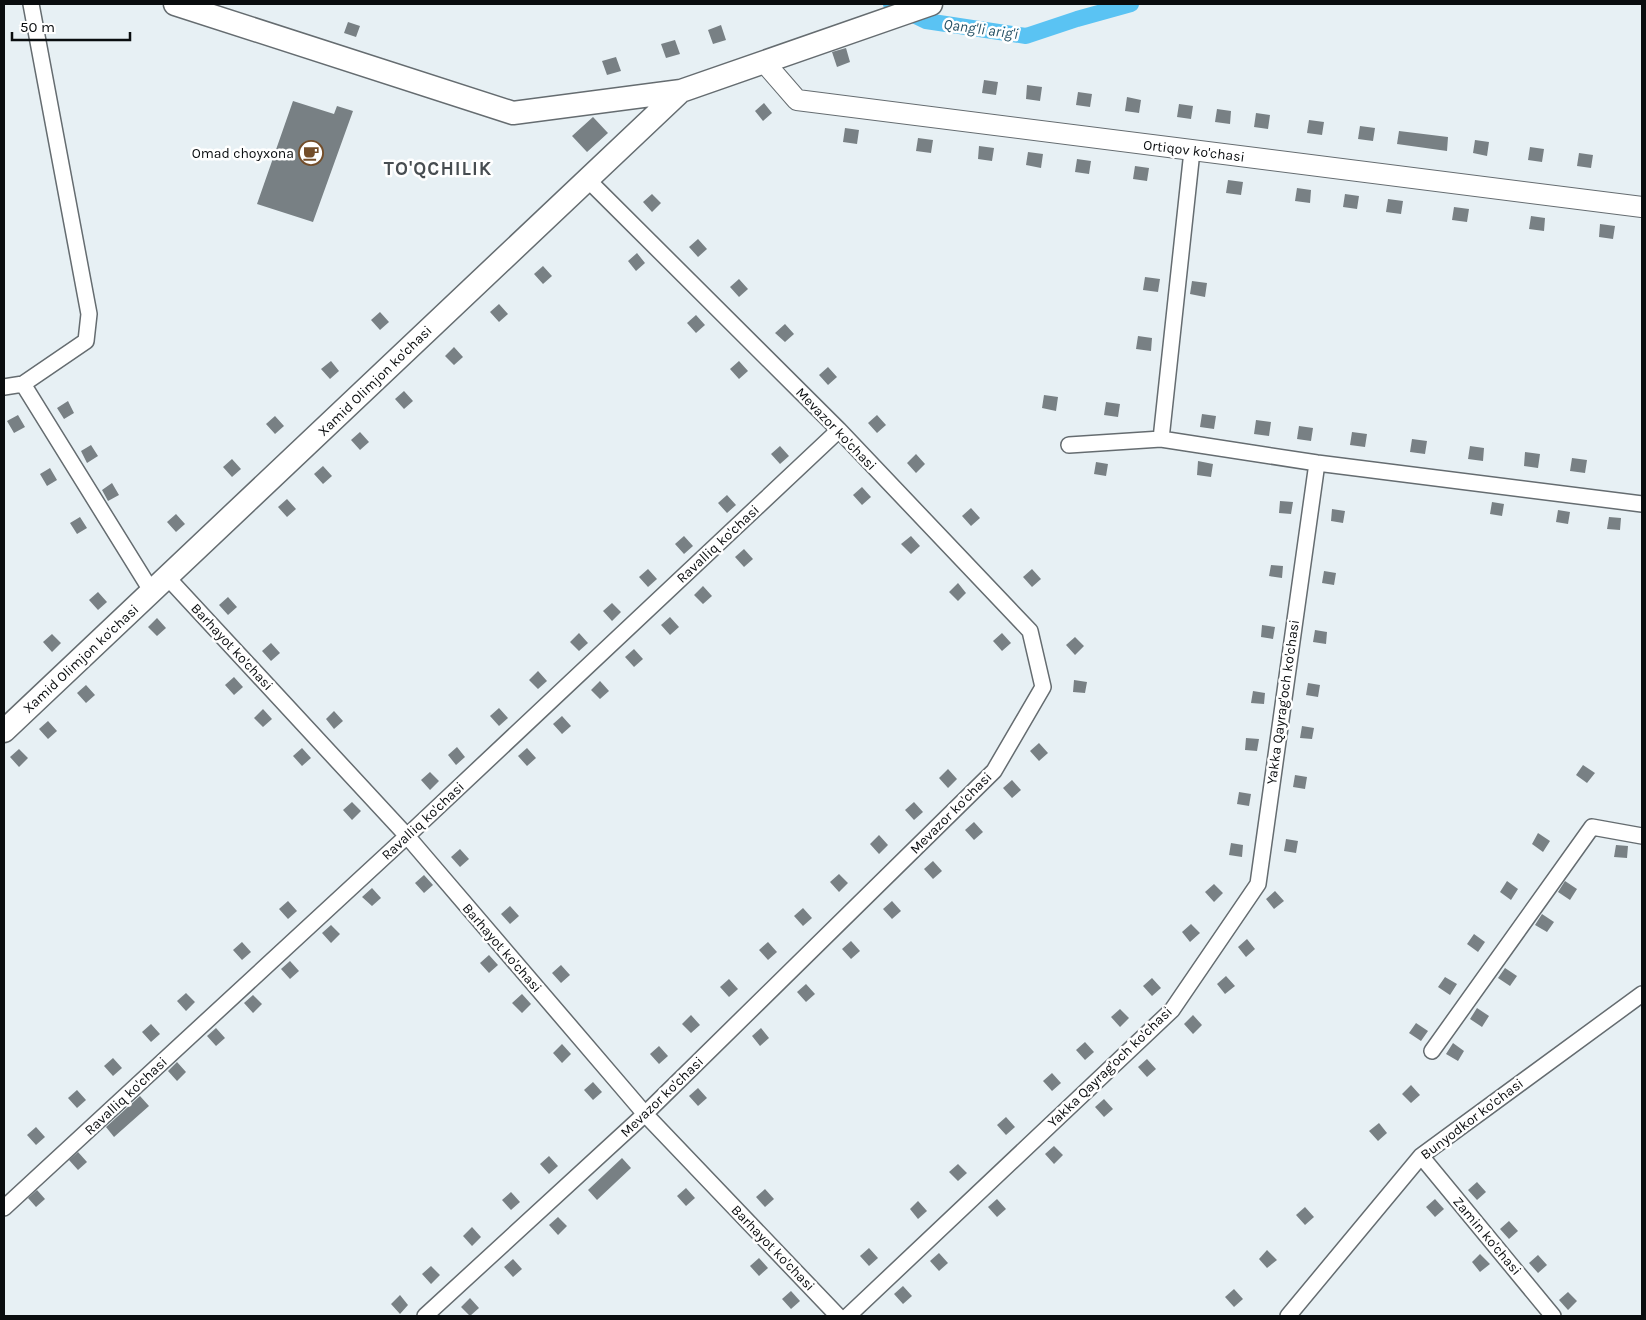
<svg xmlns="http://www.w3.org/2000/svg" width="1646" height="1320" font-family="Karla,sans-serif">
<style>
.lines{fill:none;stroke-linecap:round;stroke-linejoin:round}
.canal{stroke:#5ac3f3;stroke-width:16}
.building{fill:#788084}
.minor-casing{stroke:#656c70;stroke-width:18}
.tertiary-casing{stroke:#656c70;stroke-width:22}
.secondary-casing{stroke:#656c70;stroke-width:25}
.minor{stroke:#fff;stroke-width:15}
.tertiary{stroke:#fff;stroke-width:20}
.secondary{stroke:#fff;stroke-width:22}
.labels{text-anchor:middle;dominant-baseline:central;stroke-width:5;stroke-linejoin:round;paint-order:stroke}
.street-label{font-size:14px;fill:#0a0d0f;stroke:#fff}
.poi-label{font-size:14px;fill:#0a0d0f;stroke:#fff;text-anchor:end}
.water-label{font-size:15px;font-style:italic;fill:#245064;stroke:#fff}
.district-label{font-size:19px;font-weight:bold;letter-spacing:1px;fill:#474d51;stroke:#fff}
</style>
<rect width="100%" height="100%" fill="#e7f0f4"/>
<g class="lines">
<path class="canal" d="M891,4L926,21L1026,36L1077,19L1131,4"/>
</g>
<path class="building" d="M348,22L360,26L356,37L344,33Z
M721,25L726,40L713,44L708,30Z
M675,40L680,54L666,58L661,44Z
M846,48L850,62L837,67L832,52Z
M616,57L621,71L607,75L602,61Z
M984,80L998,82L996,95L982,93Z
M1027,85L1042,87L1040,101L1026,99Z
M1078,92L1092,94L1090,107L1076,105Z
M1127,97L1141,100L1139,113L1125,111Z
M293,101L334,114L337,106L353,111L313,222L257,204Z
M764,103L772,113L763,121L755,111Z
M1179,104L1193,106L1191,119L1177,117Z
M1217,109L1231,111L1230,124L1215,122Z
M1256,113L1270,115L1268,129L1254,127Z
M593,117L608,133L587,152L572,136Z
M1309,120L1324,122L1322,135L1307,133Z
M1360,126L1375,128L1373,141L1358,139Z
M845,128L859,130L857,144L843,142Z
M1399,131L1448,137L1447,151L1397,144Z
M918,138L933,140L931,153L916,151Z
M1475,140L1489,142L1487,156L1473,153Z
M979,146L994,148L992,161L978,159Z
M1530,147L1544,149L1542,162L1528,160Z
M1028,152L1043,154L1041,168L1026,165Z
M1579,153L1593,155L1591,168L1577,166Z
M1077,159L1091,161L1089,174L1075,172Z
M1135,166L1149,168L1147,181L1133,179Z
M1228,180L1243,182L1241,195L1226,193Z
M1297,188L1311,190L1310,203L1295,201Z
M652,194L661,203L652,212L643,202Z
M1345,194L1359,196L1357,209L1343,207Z
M1388,199L1403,201L1401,214L1386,212Z
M1454,207L1469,209L1467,222L1452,220Z
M1531,216L1545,218L1544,231L1529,229Z
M1600,224L1615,226L1613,239L1599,237Z
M698,239L707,249L698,257L689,247Z
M637,253L645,263L636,271L628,261Z
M543,266L552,276L543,284L534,274Z
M1145,277L1160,279L1158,292L1143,290Z
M739,279L748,289L739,297L730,287Z
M1192,281L1207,283L1205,297L1190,294Z
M499,304L508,314L499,322L490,312Z
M380,312L389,322L380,330L371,320Z
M696,315L705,325L696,333L687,323Z
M785,324L794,334L785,342L775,333Z
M1138,336L1152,338L1151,351L1136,349Z
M454,347L463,357L454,365L445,356Z
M331,361L339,371L330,379L321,369Z
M739,361L748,371L739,379L730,369Z
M828,367L837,377L828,385L819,375Z
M404,391L413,401L404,409L395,399Z
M1044,395L1058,397L1056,411L1042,408Z
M68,401L74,413L64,419L57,408Z
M1106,402L1120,404L1118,417L1104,415Z
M1202,414L1216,416L1214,429L1200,427Z
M18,415L25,427L14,433L7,421Z
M877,415L886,425L877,433L868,423Z
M275,416L284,426L275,434L266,424Z
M1256,420L1271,422L1269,436L1254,434Z
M1299,426L1313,428L1311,441L1297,439Z
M360,432L369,442L360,450L351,440Z
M1352,432L1367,434L1365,447L1350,445Z
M1412,439L1427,441L1425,454L1410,452Z
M91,445L98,456L87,463L81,451Z
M780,446L789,456L780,464L771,454Z
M1470,446L1484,448L1483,461L1468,459Z
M1525,452L1540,454L1538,468L1524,466Z
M916,454L925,464L916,473L907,463Z
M1572,458L1587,460L1585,473L1570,471Z
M232,459L241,469L232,477L223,467Z
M1198,461L1213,464L1211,477L1197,475Z
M1096,462L1108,464L1106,476L1094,474Z
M323,466L332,476L323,484L314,474Z
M50,468L57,480L47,486L40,474Z
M112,483L119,495L108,501L102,490Z
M862,487L871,497L862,505L853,495Z
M727,495L736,505L727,513L718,503Z
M287,499L296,509L287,517L278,507Z
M1280,501L1293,502L1291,514L1279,513Z
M1492,502L1504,504L1502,516L1490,514Z
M971,508L980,518L971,526L962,516Z
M1332,509L1345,511L1343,523L1331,521Z
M1558,510L1570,512L1568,524L1556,522Z
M176,514L185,524L176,532L167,522Z
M80,517L87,528L77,534L70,523Z
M1609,517L1621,518L1620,530L1607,529Z
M684,536L693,546L684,554L675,544Z
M911,536L920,546L911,554L901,544Z
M744,549L753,559L744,567L735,557Z
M1271,565L1283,566L1282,578L1269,576Z
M648,569L657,579L648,587L639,577Z
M1032,569L1041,579L1032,587L1023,577Z
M1324,571L1336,573L1334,585L1322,583Z
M958,583L966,593L958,601L949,592Z
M703,586L712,596L703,604L694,595Z
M98,592L107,602L98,610L89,600Z
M228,597L237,607L228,615L219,605Z
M612,603L621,612L612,621L603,611Z
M670,617L679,627L670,635L661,625Z
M157,618L166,628L157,636L148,627Z
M1262,625L1275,627L1273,639L1261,637Z
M1315,630L1327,632L1326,644L1313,642Z
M579,633L588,643L579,651L570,642Z
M1002,633L1011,643L1002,651L993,641Z
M52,634L61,643L52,652L43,642Z
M1075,637L1084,646L1075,655L1066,645Z
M271,643L280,653L271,661L262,651Z
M634,649L643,659L634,667L625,657Z
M538,671L547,681L538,689L529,680Z
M234,677L243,687L234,695L225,685Z
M1074,680L1087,682L1085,693L1073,692Z
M600,681L609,691L600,699L591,690Z
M1308,683L1320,685L1318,697L1306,695Z
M86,685L95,695L86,703L77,693Z
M1253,691L1265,693L1264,704L1251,703Z
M499,708L508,718L499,726L490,716Z
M263,709L272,719L263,727L254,718Z
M334,711L343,721L334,729L326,719Z
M562,716L571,726L562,734L553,724Z
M48,721L57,731L48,739L39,729Z
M1302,726L1314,728L1312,739L1300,738Z
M1246,738L1259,739L1257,751L1245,750Z
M1039,743L1048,753L1039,761L1030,751Z
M457,747L465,757L456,765L448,755Z
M302,748L311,758L302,766L293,756Z
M527,748L536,758L527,766L518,756Z
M19,749L28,758L19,767L10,757Z
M1583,765L1595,773L1587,783L1576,775Z
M948,769L957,779L948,788L939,778Z
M430,772L439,781L430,790L421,780Z
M1295,775L1307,777L1305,789L1293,787Z
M1012,780L1021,790L1012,798L1003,788Z
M1239,792L1251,794L1249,806L1237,804Z
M352,802L361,811L352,820L343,810Z
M914,802L923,812L914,820L905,810Z
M974,822L983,832L974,840L965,830Z
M1538,833L1550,841L1543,852L1532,844Z
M879,835L888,845L879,854L870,844Z
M1286,839L1298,841L1296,853L1284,851Z
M1231,843L1243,845L1242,857L1229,855Z
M1616,845L1628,846L1627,858L1614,857Z
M460,849L469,859L460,867L451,857Z
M933,861L942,871L933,879L924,869Z
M839,874L848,883L839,892L830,882Z
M424,875L433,885L424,893L415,883Z
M1507,881L1518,889L1511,900L1500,892Z
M1565,881L1577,889L1570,900L1558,892Z
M1214,884L1223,893L1214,902L1205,892Z
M372,888L381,898L372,906L362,897Z
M1275,891L1284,901L1274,909L1266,899Z
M288,901L297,911L288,919L279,909Z
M892,901L901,911L892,919L883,909Z
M510,906L519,916L510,924L501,914Z
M803,908L812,918L803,926L794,916Z
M1542,914L1554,922L1547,932L1535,925Z
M1191,924L1200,933L1190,942L1182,932Z
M331,925L340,934L331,943L322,933Z
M1474,934L1485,942L1478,952L1467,944Z
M1247,939L1255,949L1246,957L1238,947Z
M851,941L860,951L851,959L842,949Z
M242,942L251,952L242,960L233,950Z
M768,942L777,952L768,960L759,950Z
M489,955L498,965L489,973L480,963Z
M290,961L299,971L290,979L281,969Z
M561,965L570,975L561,983L552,973Z
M1505,968L1517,976L1510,986L1498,978Z
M1226,976L1235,986L1225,994L1217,984Z
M1445,977L1457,984L1450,995L1438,987Z
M1152,978L1161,988L1152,996L1143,986Z
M729,979L738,989L729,997L720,987Z
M806,984L815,994L806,1002L797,992Z
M186,993L195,1002L186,1011L177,1001Z
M522,994L531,1004L522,1013L512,1003Z
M253,995L262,1004L253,1013L244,1003Z
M1477,1008L1489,1016L1482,1027L1470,1019Z
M1120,1009L1129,1018L1120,1027L1111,1017Z
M691,1015L700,1025L691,1033L682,1024Z
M1193,1015L1202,1025L1193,1034L1184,1024Z
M1416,1023L1428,1031L1421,1041L1409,1033Z
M151,1024L160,1034L151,1042L142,1032Z
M216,1028L225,1038L216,1046L207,1036Z
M761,1028L769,1038L760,1046L752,1036Z
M1085,1042L1094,1052L1085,1060L1076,1050Z
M1453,1043L1464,1051L1458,1061L1446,1054Z
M562,1044L571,1054L562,1063L553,1053Z
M659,1046L668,1056L659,1064L650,1054Z
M113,1058L122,1068L113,1076L104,1066Z
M1147,1059L1156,1069L1147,1077L1138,1067Z
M177,1062L186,1072L177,1081L168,1071Z
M1052,1073L1061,1083L1052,1091L1043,1081Z
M593,1082L602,1092L593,1100L584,1090Z
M1411,1085L1420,1095L1411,1103L1402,1094Z
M698,1088L707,1098L698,1106L689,1096Z
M77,1090L86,1100L77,1108L68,1098Z
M140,1096L149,1106L114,1137L106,1127Z
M1104,1099L1113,1109L1104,1117L1095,1107Z
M1006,1117L1015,1127L1006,1135L997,1125Z
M1379,1123L1387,1133L1378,1141L1369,1131Z
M36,1127L45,1137L36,1145L27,1135Z
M1054,1146L1063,1155L1054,1164L1045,1154Z
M78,1152L87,1162L78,1170L69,1160Z
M549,1156L558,1166L549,1174L540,1164Z
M622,1158L631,1168L597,1200L588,1190Z
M958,1164L967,1173L958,1181L949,1172Z
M1477,1182L1486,1192L1477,1200L1468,1190Z
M686,1188L695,1198L686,1206L677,1196Z
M765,1189L774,1199L765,1207L756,1197Z
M37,1190L45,1199L36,1207L28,1198Z
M511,1192L520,1202L511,1210L502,1200Z
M997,1199L1006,1209L997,1217L988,1207Z
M1435,1199L1444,1209L1435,1217L1426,1207Z
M918,1201L927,1211L918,1219L910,1209Z
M1305,1207L1314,1217L1305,1225L1296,1215Z
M558,1217L567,1226L558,1235L549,1225Z
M1509,1221L1518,1231L1509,1239L1500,1229Z
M472,1227L481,1237L472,1246L463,1236Z
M869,1248L878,1258L869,1266L860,1256Z
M1267,1250L1277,1260L1267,1268L1259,1259Z
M939,1253L948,1263L939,1271L930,1261Z
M1480,1254L1490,1264L1480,1272L1472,1262Z
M1538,1255L1547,1265L1538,1273L1529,1263Z
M759,1258L768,1268L759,1276L750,1266Z
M513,1259L522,1269L513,1277L504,1267Z
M431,1266L440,1275L431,1284L422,1274Z
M903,1286L912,1296L903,1304L894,1294Z
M1234,1289L1243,1299L1234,1307L1225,1297Z
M791,1291L800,1301L791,1309L782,1299Z
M1568,1292L1577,1301L1568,1310L1559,1300Z
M400,1295L408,1305L400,1314L391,1304Z
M470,1298L479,1308L470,1316L461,1307Z"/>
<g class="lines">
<defs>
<path id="minor" d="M23,384L152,592
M4,387L23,384L86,341L89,314L31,4
M1161,439L1192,151
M1069,445L1161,439L1317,463L1642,504
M168,578L407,836L645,1114L838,1316
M1432,1051L1592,827L1642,836
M1421,1156L1553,1316
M4,1208L407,836L839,430
M425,1316L645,1114L994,771L1043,687L1030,631L839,430L587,179
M848,1316L1172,1010L1258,884L1317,463
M1288,1316L1421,1156L1642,994"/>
<path id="tertiary" d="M764,62L797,100L1642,207"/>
<path id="secondary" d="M175,4L513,113L681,91
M4,731L681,91L931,4"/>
</defs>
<use href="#minor" class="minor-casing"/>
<use href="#tertiary" class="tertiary-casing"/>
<use href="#secondary" class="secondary-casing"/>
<use href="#minor" class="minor"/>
<use href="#tertiary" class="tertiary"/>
<use href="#secondary" class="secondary"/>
</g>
<defs>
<symbol id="cafe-ring" viewBox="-11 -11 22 22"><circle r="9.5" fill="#fff" stroke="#734d29" stroke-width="1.5"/><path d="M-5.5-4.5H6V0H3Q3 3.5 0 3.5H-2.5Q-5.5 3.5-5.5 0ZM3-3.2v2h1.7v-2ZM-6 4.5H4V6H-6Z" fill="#734d29"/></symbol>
</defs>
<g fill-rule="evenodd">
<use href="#cafe-ring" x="297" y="139" width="28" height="28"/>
</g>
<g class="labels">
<g class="street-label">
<text transform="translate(1194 151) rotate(7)">Ortiqov ko'chasi</text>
<text transform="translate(375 381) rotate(-44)">Xamid Olimjon ko'chasi</text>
<text transform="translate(836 429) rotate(46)">Mevazor ko'chasi</text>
<text transform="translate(718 544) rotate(-43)">Ravalliq ko'chasi</text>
<text transform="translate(232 647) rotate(47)">Barhayot ko'chasi</text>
<text transform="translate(81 659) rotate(-43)">Xamid Olimjon ko'chasi</text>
<text transform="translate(1283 702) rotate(-82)">Yakka Qayrag'och ko'chasi</text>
<text transform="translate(951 813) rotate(-45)">Mevazor ko'chasi</text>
<text transform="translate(423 821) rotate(-43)">Ravalliq ko'chasi</text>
<text transform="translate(502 948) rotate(49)">Barhayot ko'chasi</text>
<text transform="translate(1110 1067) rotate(-44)">Yakka Qayrag'och ko'chasi</text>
<text transform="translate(126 1096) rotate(-43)">Ravalliq ko'chasi</text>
<text transform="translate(662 1097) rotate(-44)">Mevazor ko'chasi</text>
<text transform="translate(1472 1119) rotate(-37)">Bunyodkor ko'chasi</text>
<text transform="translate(1487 1236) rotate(50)">Zamin ko'chasi</text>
<text transform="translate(773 1248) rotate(46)">Barhayot ko'chasi</text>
</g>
<g class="poi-label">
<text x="294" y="153">Omad choyxona</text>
</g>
<g class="water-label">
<text transform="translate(981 29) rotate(8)">Qang'li arig'i</text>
</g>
<g class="district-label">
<text x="438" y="169">TO'QCHILIK</text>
</g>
</g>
<rect width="1646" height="1320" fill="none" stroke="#0a0d0f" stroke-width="10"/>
<path d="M12 32v8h118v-8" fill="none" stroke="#0a0d0f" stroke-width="2.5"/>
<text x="20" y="32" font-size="15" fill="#0a0d0f" stroke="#ffffff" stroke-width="4" paint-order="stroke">50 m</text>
</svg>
